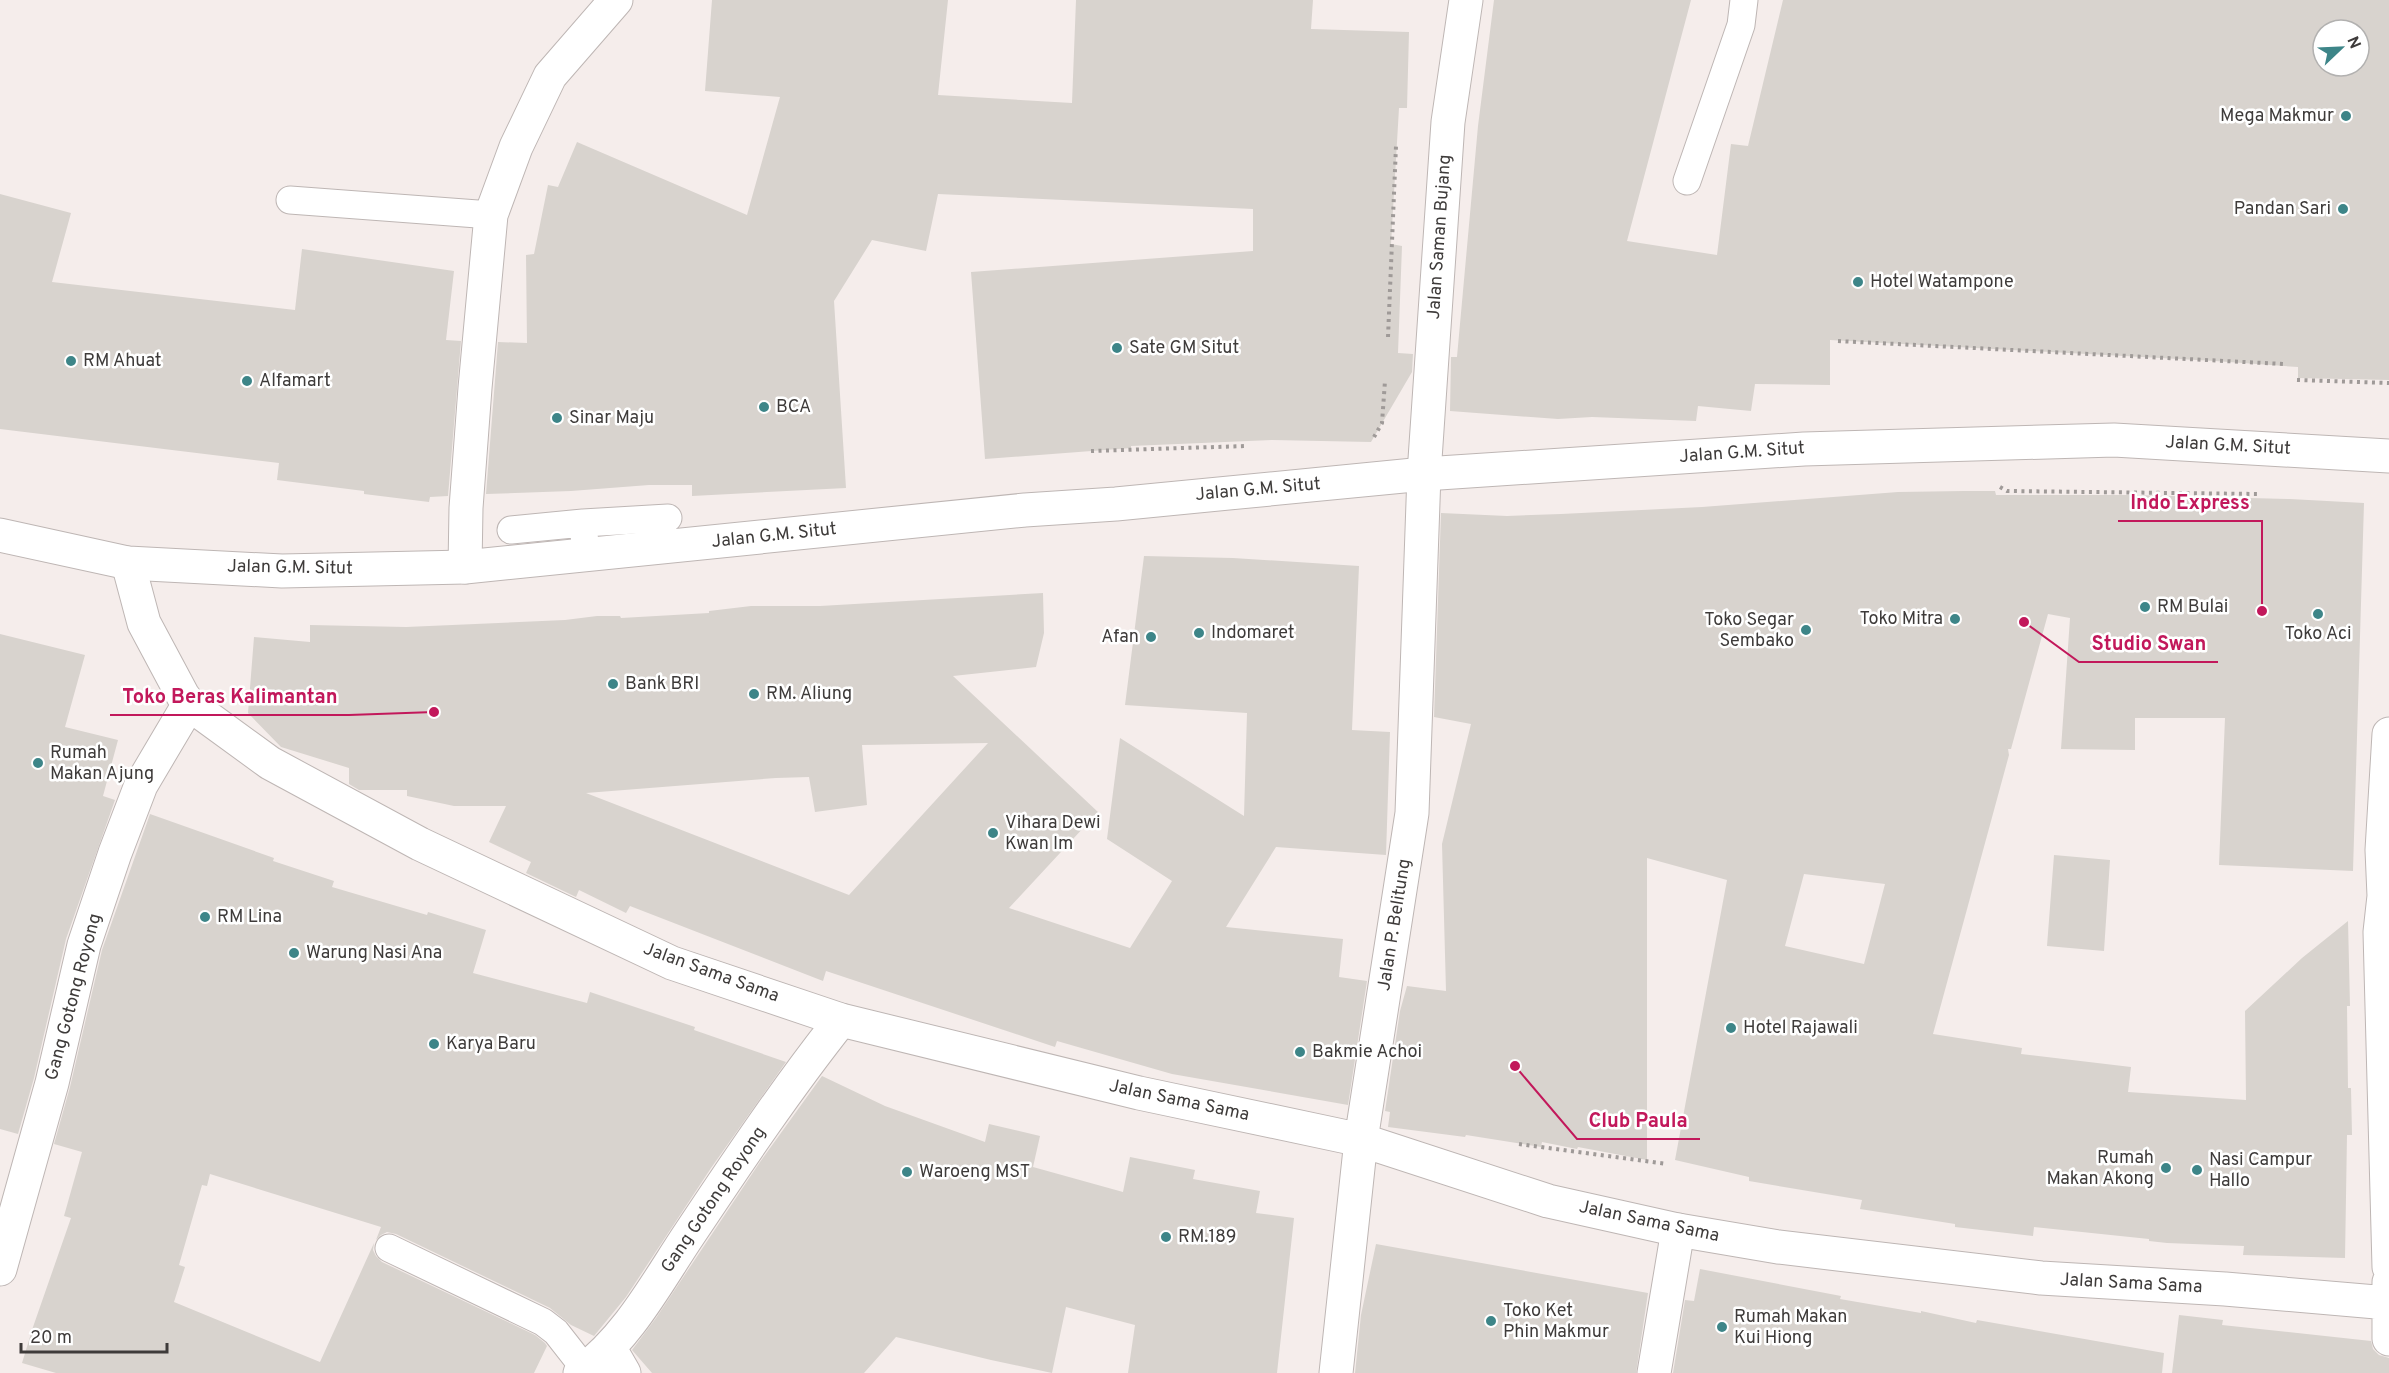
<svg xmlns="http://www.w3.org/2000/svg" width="2389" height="1373" font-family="Overpass,sans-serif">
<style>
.building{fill:#d8d3ce;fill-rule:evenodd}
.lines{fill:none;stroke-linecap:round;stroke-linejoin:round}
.service-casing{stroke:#beb6b4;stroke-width:29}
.minor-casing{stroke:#beb6b4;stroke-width:35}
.tertiary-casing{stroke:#beb6b4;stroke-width:35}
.secondary-casing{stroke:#beb6b4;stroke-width:35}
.path{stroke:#9f9a98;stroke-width:4;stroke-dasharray:3 4.5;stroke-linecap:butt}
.service{stroke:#fff;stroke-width:27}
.minor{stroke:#fff;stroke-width:33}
.tertiary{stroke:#fff;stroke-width:33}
.secondary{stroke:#fff;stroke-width:33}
.poi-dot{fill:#3d8588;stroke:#fff;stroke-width:2}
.labels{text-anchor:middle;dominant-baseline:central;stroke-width:5;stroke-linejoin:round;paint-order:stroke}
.poi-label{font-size:18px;fill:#3e3b3a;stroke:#fff;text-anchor:start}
.street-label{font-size:18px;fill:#3e3b3a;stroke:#fff}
.leader{fill:none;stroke:#c2185b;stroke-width:2}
.callout-dot{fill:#c2185b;stroke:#fff;stroke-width:2}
.callout-label{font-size:20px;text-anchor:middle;font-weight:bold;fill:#c2185b;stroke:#fff;stroke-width:5;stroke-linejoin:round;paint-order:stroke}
</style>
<rect width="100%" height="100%" fill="#f5edeb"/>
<path class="building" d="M712,0H948L938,95L1072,103L1076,0H1313L1311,29L1409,32L1407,108H1399L1391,244L1402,246L1398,353L1413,354L1412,372L1371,442L1272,440L1131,446V448L985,459L971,272L1253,251V209L938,194L926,251L872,240L834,301L846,488L692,496V485H649L571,491L486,494L498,342L527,343L526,255L534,254L548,185L558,187L577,142L747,215L780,97L705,91Z
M1494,0H1691L1627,241L1717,255L1731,144L1748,146L1783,0H2389V380L2298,378V367L2215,361L1830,340V385L1755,384L1751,411L1698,406L1696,421L1592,417L1558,419L1450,411L1451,357H1457L1478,126ZM2323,30H2359V66H2323Z
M0,194L71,213L52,282L295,310L302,249L454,271L446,340L461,341L448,496L430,497L429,502L364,494V491L277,480L279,463L0,429Z
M1964,491H1995L1996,495H2132L2290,499L2364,503L2353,871L2219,865L2225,718H2135V750L2061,749L2070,618L2048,614L2011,749H2008L2009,755L1933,1034L2022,1048L2021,1054L2131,1067L2128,1092L2246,1100L2245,1011L2302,958L2348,921L2350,1006H2347L2348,1088H2351L2352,1135H2347L2345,1258L2243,1255L2244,1246L2167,1243L2149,1241V1239L2034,1227L2033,1236L1955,1227V1224L1860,1209L1862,1200L1749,1181V1177L1675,1160L1727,880L1647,858V1160L1578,1147L1577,1149L1542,1142L1541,1147L1466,1135L1465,1137L1388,1127L1390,1112L1385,1111L1400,1011L1407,986L1446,991L1442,844L1471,724L1434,717L1441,513L1507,516L1561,514L1702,507L1898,492ZM1804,874L1885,884L1864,964L1785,946Z
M1144,556L1233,558L1359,566L1352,730L1390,732L1386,855L1276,847L1226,927L1343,939L1339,977L1367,981L1348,1105L1172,1074L1057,1041L1055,1047L826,971L823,981L630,906L626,913L579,890L576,897L526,873L531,862L489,842L506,806H454L407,796V790H359L349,784V768L281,747L248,713L254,637L310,642V625L406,627L565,620L597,616H620L621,618L709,613V611L751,606H820L1043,593L1044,633L1036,667L953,676L1098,812L1009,908L1130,948L1172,881L1107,839L1120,738L1244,816L1247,713L1125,705ZM988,743L849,895L586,793L776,778L809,777L815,812L867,805L862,745Z
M0,634L85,655L65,727L118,740L103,796L115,800L66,939L34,1078L18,1134L0,1129Z
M150,814L274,858L273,861L334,881L332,887L427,915L428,912L486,930L473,973L587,1003L590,992L695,1027L694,1030L786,1062L711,1168L626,1297L594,1336L571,1325L550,1308L396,1234L387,1232L381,1235L376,1240L381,1227L210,1174L207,1186L202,1185L179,1265L185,1267L174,1302L320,1362L374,1243L373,1250L376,1256L382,1262L535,1335L545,1343L547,1346L534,1373H56L22,1363L33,1327L71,1218L64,1216L82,1152L54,1144L70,1087L102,950Z
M2054,855L2110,860L2104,951L2047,946Z
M822,1076L885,1106L985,1142L989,1124L1040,1136L1033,1167L1123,1192L1130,1157L1195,1170L1193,1179L1260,1191L1256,1213L1294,1218L1277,1373H1128L1135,1325L1066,1307L1052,1373L991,1360L896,1337L864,1373H652L632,1350L656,1318L760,1162Z
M1376,1244L1648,1293L1636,1373H1355L1361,1315Z
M1700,1269L1841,1296L1840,1299L1921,1313V1311L1976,1323L1977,1320L2164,1353L2162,1373H1673L1685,1300L1694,1301Z
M2179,1315L2223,1320L2222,1325L2371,1341L2373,1349L2379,1355L2389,1358V1373H2172Z"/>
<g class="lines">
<defs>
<path id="service" d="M1687,181L1741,25L1744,0
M290,200L491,215
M511,530L583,523
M586,555L583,523L668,518
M389,1248L543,1322L556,1332L585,1369"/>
<path id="minor" d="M465,567L466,508L475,388L491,215L516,147L550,76L616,0
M0,1269L52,1083L84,945L115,853L141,785L189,704
M609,1347L624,1373
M580,1373C629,1337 657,1282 690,1233C738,1161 787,1088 841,1020
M1654,1373L1678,1230"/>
<path id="tertiary" d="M128,563L144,623L183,696L189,704L270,763L420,844L672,963L841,1020L1139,1093L1361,1140L1548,1201L1678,1230L1778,1247L2041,1278L2225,1289L2388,1303
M2389,734L2382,850L2384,896L2380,932L2389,1267
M2389,1282V1339
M1336,1373L1361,1140L1412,813L1424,474L1448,122L1466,0"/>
<path id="secondary" d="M0,535L128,563L282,571L465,567L1025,510L1116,504L1424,474L1804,449L2114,440L2389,456"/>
</defs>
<use href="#service" class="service-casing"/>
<use href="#minor" class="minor-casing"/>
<use href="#tertiary" class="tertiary-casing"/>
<use href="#secondary" class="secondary-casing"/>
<path class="path" d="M1388,337L1396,146
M1838,341L2283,364
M2297,380L2389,383
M1374,437L1382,423L1385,381
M1091,451L1246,446
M2000,487L2007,491L2258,494
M1519,1144L1667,1164"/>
<use href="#service" class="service"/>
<use href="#minor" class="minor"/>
<use href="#tertiary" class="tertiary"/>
<use href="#secondary" class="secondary"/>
</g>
<g class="poi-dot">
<circle cx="2346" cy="116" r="6"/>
<circle cx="2343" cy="209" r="6"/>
<circle cx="1858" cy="282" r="6"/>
<circle cx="1117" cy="348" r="6"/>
<circle cx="71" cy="361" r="6"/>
<circle cx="247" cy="381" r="6"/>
<circle cx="764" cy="407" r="6"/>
<circle cx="557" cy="418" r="6"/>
<circle cx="2145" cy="607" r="6"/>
<circle cx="2318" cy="614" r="6"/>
<circle cx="1955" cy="619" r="6"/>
<circle cx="1806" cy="630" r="6"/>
<circle cx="1199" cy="633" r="6"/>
<circle cx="1151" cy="637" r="6"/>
<circle cx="613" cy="684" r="6"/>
<circle cx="754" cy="694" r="6"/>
<circle cx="38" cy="763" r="6"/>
<circle cx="993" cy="833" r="6"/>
<circle cx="205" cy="917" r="6"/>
<circle cx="294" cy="953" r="6"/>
<circle cx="1731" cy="1028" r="6"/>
<circle cx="434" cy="1044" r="6"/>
<circle cx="1300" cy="1052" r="6"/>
<circle cx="2166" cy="1168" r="6"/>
<circle cx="2197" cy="1170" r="6"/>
<circle cx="907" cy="1172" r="6"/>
<circle cx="1166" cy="1237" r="6"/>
<circle cx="1491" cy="1321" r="6"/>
<circle cx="1722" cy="1327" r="6"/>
</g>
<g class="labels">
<g class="poi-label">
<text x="2334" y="116" text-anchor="end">Mega Makmur</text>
<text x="2331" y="209" text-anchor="end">Pandan Sari</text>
<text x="1870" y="282">Hotel Watampone</text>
<text x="1129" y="348">Sate GM Situt</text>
<text x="83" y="361">RM Ahuat</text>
<text x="259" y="381">Alfamart</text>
<text x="776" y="407">BCA</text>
<text x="569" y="418">Sinar Maju</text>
<text x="2157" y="607">RM Bulai</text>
<text x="1943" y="619" text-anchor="end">Toko Mitra</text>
<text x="1794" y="620" text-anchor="end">Toko Segar<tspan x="1794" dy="21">Sembako</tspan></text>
<text x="1211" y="633">Indomaret</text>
<text x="2318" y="634" text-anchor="middle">Toko Aci</text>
<text x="1139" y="637" text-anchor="end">Afan</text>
<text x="625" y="684">Bank BRI</text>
<text x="766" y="694">RM. Aliung</text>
<text x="50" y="753">Rumah<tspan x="50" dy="21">Makan Ajung</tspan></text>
<text x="1005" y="823">Vihara Dewi<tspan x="1005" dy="21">Kwan Im</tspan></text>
<text x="217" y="917">RM Lina</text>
<text x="306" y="953">Warung Nasi Ana</text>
<text x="1743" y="1028">Hotel Rajawali</text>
<text x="446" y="1044">Karya Baru</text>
<text x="1312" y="1052">Bakmie Achoi</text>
<text x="2154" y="1158" text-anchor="end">Rumah<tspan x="2154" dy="21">Makan Akong</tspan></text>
<text x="2209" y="1160">Nasi Campur<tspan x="2209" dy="21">Hallo</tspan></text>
<text x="919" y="1172">Waroeng MST</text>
<text x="1178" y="1237">RM.189</text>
<text x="1503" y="1311">Toko Ket<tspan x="1503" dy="21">Phin Makmur</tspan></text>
<text x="1734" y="1317">Rumah Makan<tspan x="1734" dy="21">Kui Hiong</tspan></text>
</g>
<g class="street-label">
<text transform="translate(1440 237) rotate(-86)">Jalan Saman Bujang</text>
<text transform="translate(2228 446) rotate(3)">Jalan G.M. Situt</text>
<text transform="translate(1742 453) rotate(-4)">Jalan G.M. Situt</text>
<text transform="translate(1258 490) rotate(-5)">Jalan G.M. Situt</text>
<text transform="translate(774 536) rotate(-6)">Jalan G.M. Situt</text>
<text transform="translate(290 568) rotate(1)">Jalan G.M. Situt</text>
<text transform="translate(1395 925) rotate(-81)">Jalan P. Belitung</text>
<text transform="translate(711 973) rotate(20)">Jalan Sama Sama</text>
<text transform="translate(74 997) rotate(-75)">Gang Gotong Royong</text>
<text transform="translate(1179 1101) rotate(12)">Jalan Sama Sama</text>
<text transform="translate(714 1200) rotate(-56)">Gang Gotong Royong</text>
<text transform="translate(1649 1222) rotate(12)">Jalan Sama Sama</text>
<text transform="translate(2131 1284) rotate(3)">Jalan Sama Sama</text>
</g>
</g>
<path class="leader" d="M2262 611L2262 521H2118M2024 622L2079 662H2218M434 712L349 715H110M1515 1066L1577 1139H1700"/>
<g class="callout-dot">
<circle cx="2262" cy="611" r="6"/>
<circle cx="2024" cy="622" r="6"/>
<circle cx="434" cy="712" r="6"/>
<circle cx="1515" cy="1066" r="6"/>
</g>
<g class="callout-label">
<text x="2190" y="509">Indo Express</text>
<text x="2149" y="650">Studio Swan</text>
<text x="230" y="703">Toko Beras Kalimantan</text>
<text x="1638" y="1127">Club Paula</text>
</g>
<g transform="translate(2341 48) rotate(67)"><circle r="28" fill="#ffffff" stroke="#b2b1b0" stroke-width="1.5"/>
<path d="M0-4.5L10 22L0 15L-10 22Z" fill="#3d8588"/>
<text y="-9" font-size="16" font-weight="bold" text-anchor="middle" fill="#3e3b3a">N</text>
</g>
<path d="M21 1343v9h146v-9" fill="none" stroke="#3e3b3a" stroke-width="3"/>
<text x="30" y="1343" font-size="18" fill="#3e3b3a" stroke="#ffffff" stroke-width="4.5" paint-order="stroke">20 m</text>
</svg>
